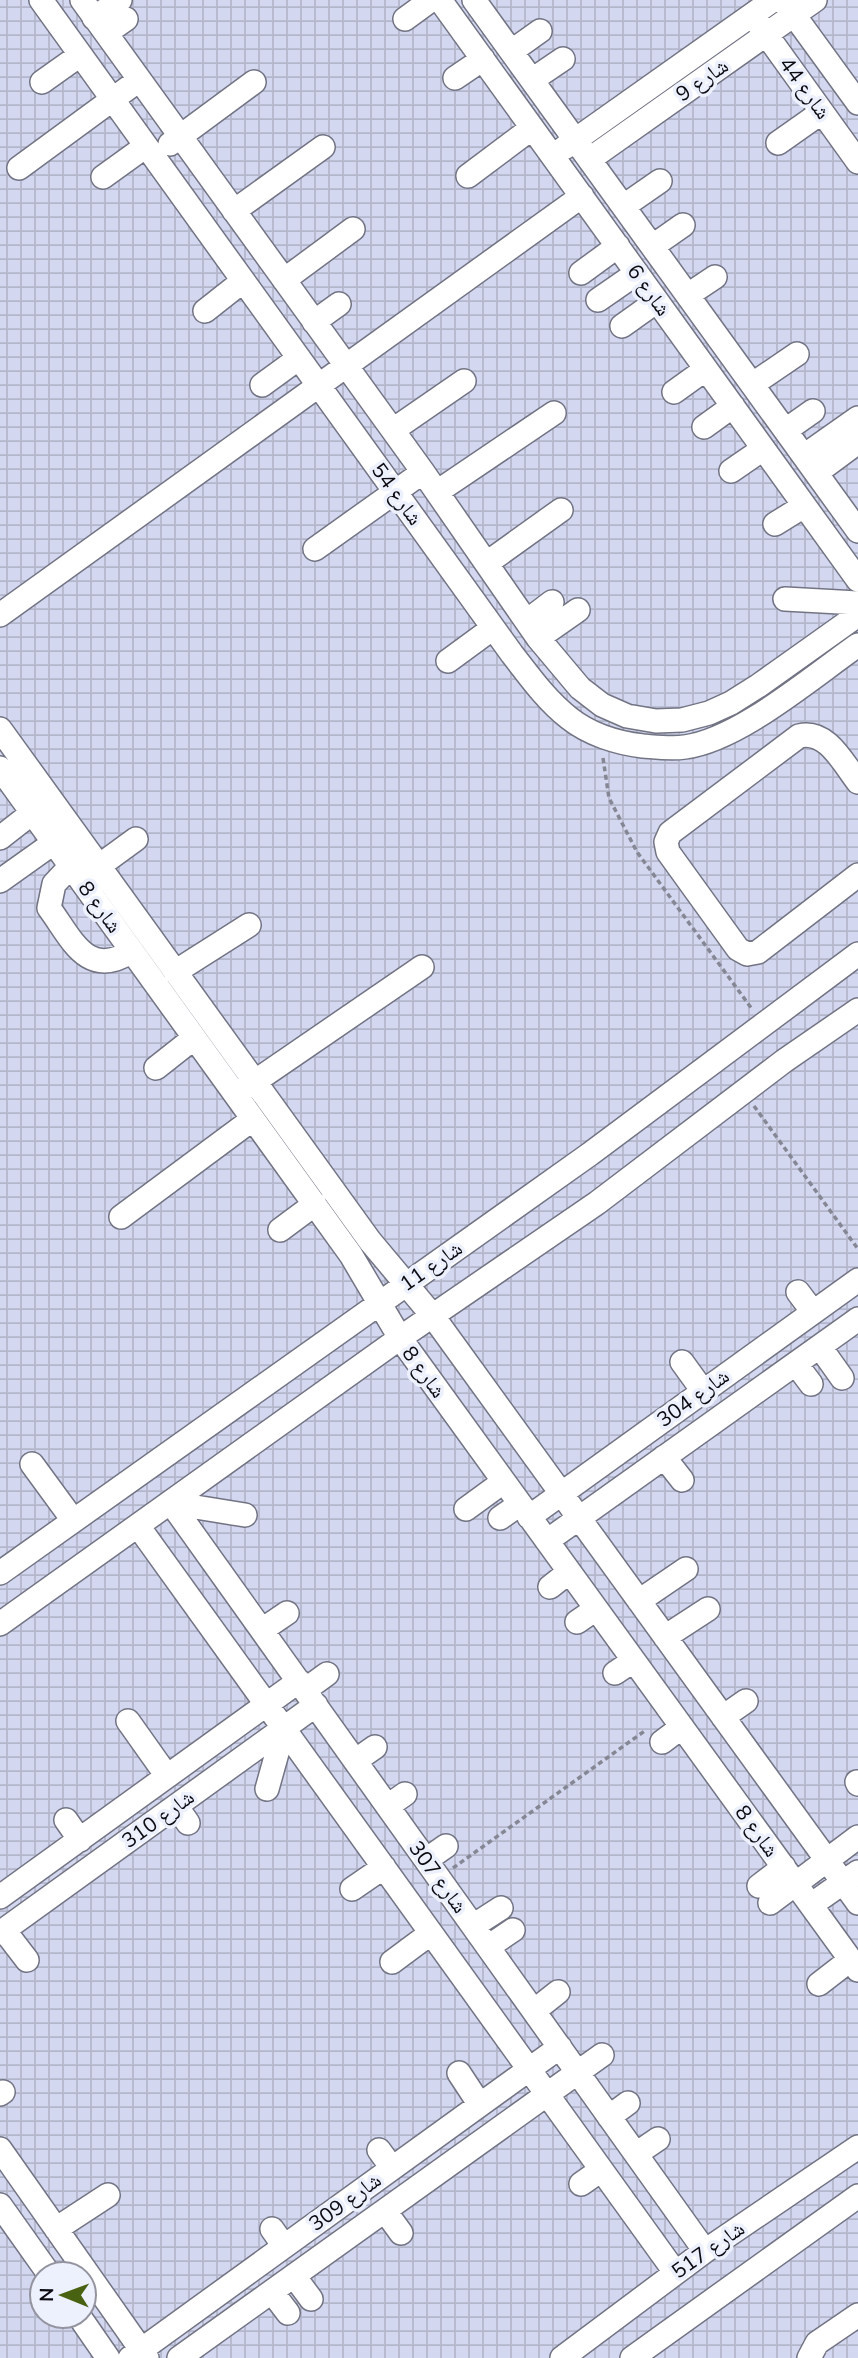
<svg xmlns="http://www.w3.org/2000/svg" width="858" height="2358" font-family="'Nunito Sans','Noto Naskh Arabic',sans-serif">
<style>
.industrial{fill:url(#industrial-grid);fill-rule:evenodd}
.lines{fill:none;stroke-linecap:round;stroke-linejoin:round}
.minor-casing{stroke:#727484;stroke-width:26}
.path{stroke:#858794;stroke-width:3.5;stroke-dasharray:5 3.5;stroke-linecap:butt}
.minor{stroke:#fff;stroke-width:23}
.labels{text-anchor:middle;dominant-baseline:central;stroke-width:7;stroke-linejoin:round;paint-order:stroke}
.street-label{font-size:21px;fill:#0b0b11;stroke:#edf0fd}
</style>
<defs>
<pattern id="industrial-grid" width="8" height="8" patternUnits="userSpaceOnUse" patternTransform="scale(1.75)"><rect width="8" height="8" fill="#d3d7ef"/><path d="M0 4h8M4 0v8" fill="none" stroke="#b4b7cc"/></pattern>
</defs>
<rect width="100%" height="100%" fill="#dfe2f3"/>
<path class="industrial" d="M0,0H858V2358H0ZM42,2274H84V2316H42Z"/>
<g class="lines">
<defs>
<path id="minor" d="M41,0L512,654C530,677 546,700 569,718C589,734 617,743 643,746C656,747 671,749 685,747C739,740 812,677 858,645
M82,0L423,472L538,638L580,688L602,705L627,716L656,721L682,720L709,713L731,703L758,686L858,615
M440,0L858,580
M474,0L858,531
M786,4L858,103
M94,18L120,0
M405,19L431,0
M758,23L858,162
M106,33L126,19
M512,51L540,31
M455,78L483,59
M532,80L563,59
M42,82L80,55
M778,143L822,112
M170,144L254,82
M564,148L773,0
M590,159L815,0
M19,168L139,80
M468,176L532,128
M103,177L146,146
M624,206L660,181
M234,211L323,147
M653,246L683,225
M581,273L618,246
M284,280L353,229
M688,295L715,277
M598,300L637,273
M205,311L243,281
M314,322L339,304
M622,326L657,301
M753,384L797,354
M262,385L299,358
M674,392L706,369
M704,427L733,406
M393,430L464,381
M786,430L813,411
M804,456L858,418
M731,471L763,449
M816,473L858,442
M437,492L554,413
M775,524L804,506
M315,549L423,472
M487,563L561,510
M785,599L858,603
M0,615L582,196
M527,621L552,602
M538,638L578,610
M448,661L493,628
M0,729L370,1241L432,1315L858,1903
M0,768L351,1255L400,1338L858,1970
M858,782C843,763 827,729 799,736L670,833L666,842L668,852L738,949L747,954L758,952L858,875
M0,838L32,813
M71,866L54,884L49,908C72,939 87,980 132,951
M99,866L136,839
M0,881L66,834
M175,972L249,925
M156,1068L194,1038
M244,1089L422,967
M121,1217L253,1119
M280,1230L315,1204
M798,1292L813,1312
M820,1347L842,1378
M682,1362L703,1391
M796,1364L811,1384
M664,1457L682,1480
M32,1464L73,1520
M171,1503L705,2251
M171,1503L245,1515
M466,1509L503,1482
M529,1517L858,1280
M500,1518L520,1504
M138,1526L675,2272
M547,1541L858,1319
M0,1573L590,1154L858,954
M550,1587L569,1572
M639,1601L686,1569
M577,1622L596,1609
M0,1624L400,1338L597,1203L784,1061L858,1010
M262,1630L287,1613
M665,1637L708,1609
M615,1673L633,1661
M305,1690L327,1674
M723,1717L746,1701
M128,1721L167,1776
M662,1742L682,1727
M355,1761L375,1747
M857,1782L858,1784
M267,1789L284,1728
M176,1806L188,1823
M388,1806L405,1794
M66,1820L80,1840
M426,1860L446,1846
M759,1886L784,1867
M352,1889L384,1867
M0,1897L299,1681
M770,1903L858,1837
M811,1905L858,1872
M473,1926L501,1908
M4,1930L27,1960
M0,1933L316,1705
M488,1947L513,1930
M392,1962L431,1933
M819,1984L850,1960
M534,2011L558,1992
M459,2073L480,2105
M0,2094L3,2092
M609,2117L628,2103
M0,2149L147,2358
M379,2150L392,2168
M636,2154L658,2139
M581,2184L601,2170
M0,2205L49,2274
M385,2211L401,2233
M56,2229L108,2195
M272,2229L284,2246
M294,2276L311,2299
M272,2292L288,2313
M79,2316L108,2358
M130,2358L560,2047
M179,2358L602,2055
M562,2358L705,2251L858,2147
M632,2358L858,2196
M809,2358L817,2343L858,2315"/>
</defs>
<use href="#minor" class="minor-casing"/>
<path class="path" d="M603,758L609,798L637,852L752,1009
M754,1106L858,1249
M453,1868L646,1730"/>
<use href="#minor" class="minor"/>
</g>
<g class="labels">
<g class="street-label">
<text transform="translate(702 80) rotate(-35)">شارع 9</text>
<text transform="translate(805 88) rotate(54)">شارع 44</text>
<text transform="translate(649 290) rotate(54)">شارع 6</text>
<text transform="translate(397 494) rotate(54)">شارع 54</text>
<text transform="translate(100 907) rotate(54)">شارع 8</text>
<text transform="translate(431 1266) rotate(-35)">شارع 11</text>
<text transform="translate(424 1372) rotate(54)">شارع 8</text>
<text transform="translate(693 1398) rotate(-36)">شارع 304</text>
<text transform="translate(158 1819) rotate(-36)">شارع 310</text>
<text transform="translate(757 1831) rotate(54)">شارع 8</text>
<text transform="translate(438 1877) rotate(54)">شارع 307</text>
<text transform="translate(345 2202) rotate(-36)">شارع 309</text>
<text transform="translate(708 2250) rotate(-35)">شارع 517</text>
</g>
</g>
<g transform="translate(63 2295) rotate(271)"><circle r="33" fill="#edf0fd" stroke="#93949f" stroke-width="2"/>
<path d="M0-5L12 26L0 18L-12 26Z" fill="#486212"/>
<text y="-10" font-size="19" font-weight="bold" text-anchor="middle" fill="#0b0b11">N</text>
</g>
</svg>
